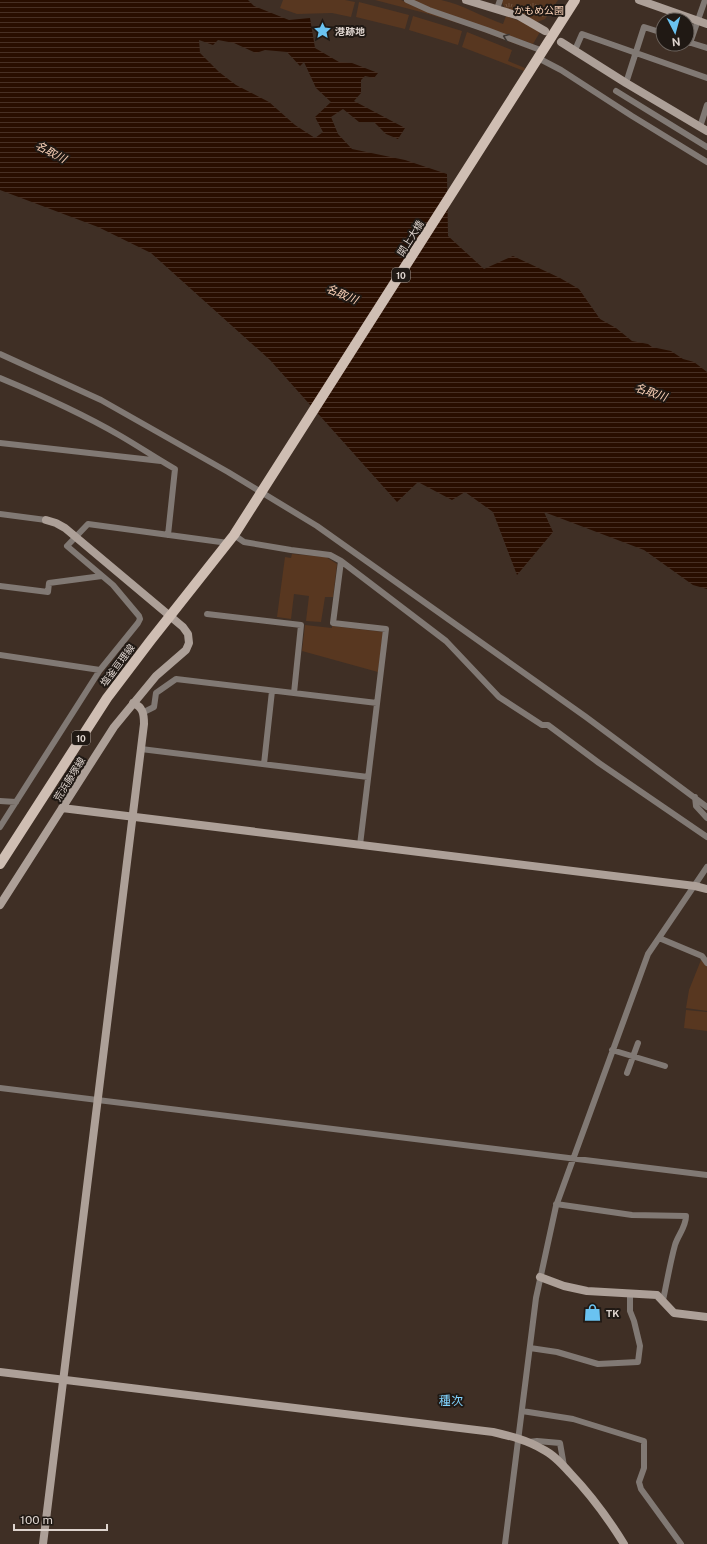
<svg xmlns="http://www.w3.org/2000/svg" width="707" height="1544" font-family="'Public Sans','Noto Sans JP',sans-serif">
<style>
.green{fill:#583720}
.park{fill:url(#park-tufts)}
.water{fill:url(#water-rules);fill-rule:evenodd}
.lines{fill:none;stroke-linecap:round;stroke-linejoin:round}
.street{stroke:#817974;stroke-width:6}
.secondary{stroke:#ada098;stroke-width:8}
.primary{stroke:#cfbeb3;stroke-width:10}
.oneway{stroke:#3d3631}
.labels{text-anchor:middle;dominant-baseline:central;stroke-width:4;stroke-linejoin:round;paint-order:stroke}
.shield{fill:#201914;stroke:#a59c96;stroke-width:1}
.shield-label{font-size:9px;font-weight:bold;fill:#ded4ce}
.park-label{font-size:10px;fill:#fed4b9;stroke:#201914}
.poi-label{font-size:10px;font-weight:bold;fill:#ded4ce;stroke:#201914;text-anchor:start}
.street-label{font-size:10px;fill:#ded4ce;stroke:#201914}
.water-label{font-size:11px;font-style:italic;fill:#fed4ba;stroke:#201914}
.quarter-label{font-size:12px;fill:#82d3fe;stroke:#201914}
</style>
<defs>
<pattern id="park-tufts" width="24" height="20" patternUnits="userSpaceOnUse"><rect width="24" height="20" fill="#583720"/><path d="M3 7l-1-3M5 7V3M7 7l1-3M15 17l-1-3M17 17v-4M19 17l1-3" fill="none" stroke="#70533f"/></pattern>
<pattern id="water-rules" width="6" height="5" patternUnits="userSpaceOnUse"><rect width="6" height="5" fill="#290e00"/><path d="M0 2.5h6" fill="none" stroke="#483024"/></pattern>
</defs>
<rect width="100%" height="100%" fill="#3f2f25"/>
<path class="green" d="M283,0H345L355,2L351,17L332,13L297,14L280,8Z
M375,0H401L432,13L472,25L534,51L471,27L425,13Z
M412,0C421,0 432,0 441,0C462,4 482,17 503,24L506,16L522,22L540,32L533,44L428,7Z
M359,2L409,15L405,29L356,17Z
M413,16L462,31L458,45L409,30Z
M467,32L512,50L508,61L525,68L524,71L462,47Z
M292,554L326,557L337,564L333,597H325L321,622L306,621L309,596L294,594L291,619L277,617L285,557L291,558Z
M305,625L332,628V626L383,632L378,672L302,651Z
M701,960L707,966V1011L686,1008L689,990Z
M686,1010L707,1012V1031L684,1028Z"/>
<path class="park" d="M503,0H558L545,19L537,22L505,8L502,3Z"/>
<path class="water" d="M0,0H248L254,6L289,20L310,18L315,48L339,62L352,63L378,73L374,78L365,76L361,80V93L354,101L405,128L398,139L386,134L374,122H359L343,109L331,117L338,134L352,149L405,160L447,174L448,236L484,269L513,256L560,278L579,289L600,319L616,328L632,341L648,344L652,347L671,351L683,359L694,362L707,372V589L693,585L644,550L544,512L553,532L517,575L493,512L465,492L452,500L418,482L397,502L270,360L151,253L98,227L0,190ZM199,40L213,45L218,40L234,43L256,53L265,50L287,52L300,66L304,62L316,88L331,102L315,117L323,132L315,138L295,125L269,102L236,85L219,72L200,53Z"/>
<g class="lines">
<path class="street" d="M407,0L429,10L487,30L543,51
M497,9L500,0
M688,42L707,48
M690,43L705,0
M575,50L582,34L707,78
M538,58L561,70L632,116L707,162
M626,83L644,27L663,33
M616,91L707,147
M700,127L707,105
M0,354L101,400L228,472L317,526L586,717L707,807
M0,378C41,395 81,413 119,435C138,446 156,458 175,469L168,535
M0,443L161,461
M0,514L46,520
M234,535L244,542L291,550L330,555L341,561L333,623L386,629L360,845
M341,561L446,641L499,697L542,725H548L599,763L707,837
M0,586L48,592L49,583L102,576
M207,614L301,625L294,693
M0,655L100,670L138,623L140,619L139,616L113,585L67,546L88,524L228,543
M144,712L154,707L156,693L176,679L377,703
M141,749L368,777
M264,764L272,691
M695,797L696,806L707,818
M0,801L16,802
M0,827L100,670
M659,938L702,956L707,963
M612,1050L665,1066
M627,1073L638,1043
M0,1088L707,1175
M556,1204L632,1215L686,1216C686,1227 678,1235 675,1245C670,1263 667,1282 663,1300
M530,1348L557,1352L598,1364L638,1362L640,1346L634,1321L630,1311V1295
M522,1411L573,1419L644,1441V1468L639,1482L641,1489L681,1544
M529,1442L537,1441L560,1443L564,1466
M505,1544L536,1298L556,1206L648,954L707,867"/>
<path class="secondary" d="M466,0L519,16L545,31
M639,0L707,24
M561,42L626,83L707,131
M62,808L695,886L707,889
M0,905L114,727L156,676L186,650L189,643L188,634L183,627L65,528L56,523L46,520
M540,1277L564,1286L587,1291L657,1295L674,1313L707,1317
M0,1372L493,1432C510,1436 527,1440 542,1449C553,1454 562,1464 570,1473C591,1495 608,1518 624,1544
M43,1544L144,724C144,714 143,707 133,703"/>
<path class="primary" d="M0,864L107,698L151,640L234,535L575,0"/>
</g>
<defs><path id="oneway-chevron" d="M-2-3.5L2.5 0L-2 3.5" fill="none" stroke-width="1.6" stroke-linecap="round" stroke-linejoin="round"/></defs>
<use class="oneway" href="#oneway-chevron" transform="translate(506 37) rotate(-159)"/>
<defs>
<symbol id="sight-bare" viewBox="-9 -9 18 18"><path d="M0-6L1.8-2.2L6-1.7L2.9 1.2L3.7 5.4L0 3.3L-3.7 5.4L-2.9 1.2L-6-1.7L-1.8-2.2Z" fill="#6ac3f1" stroke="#201914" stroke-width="2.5" paint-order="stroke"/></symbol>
<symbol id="shop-bare" viewBox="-9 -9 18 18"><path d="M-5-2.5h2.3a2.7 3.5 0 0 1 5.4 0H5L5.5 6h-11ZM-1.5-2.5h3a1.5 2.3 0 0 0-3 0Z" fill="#6ac3f1" stroke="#201914" stroke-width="2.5" paint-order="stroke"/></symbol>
</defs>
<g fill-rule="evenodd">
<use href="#sight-bare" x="310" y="18" width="25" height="25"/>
<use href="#shop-bare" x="580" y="1300" width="25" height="25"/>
</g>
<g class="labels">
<g class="shield">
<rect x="392" y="268" width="18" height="14" rx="3"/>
<rect x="72" y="731" width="18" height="14" rx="3"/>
</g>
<g class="shield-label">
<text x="401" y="275">10</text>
<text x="81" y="738">10</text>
</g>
<g class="park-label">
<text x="539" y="10">かもめ公園</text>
</g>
<g class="poi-label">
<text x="335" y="31">港跡地</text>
<text x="606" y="1313">TK</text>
</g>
<g class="street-label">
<text transform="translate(410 238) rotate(-58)">閖上大橋</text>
<text transform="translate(117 665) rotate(-53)">塩釜亘理線</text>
<text transform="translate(69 779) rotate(-58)">荒浜藤塚線</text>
</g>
<g class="water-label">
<text transform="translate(51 152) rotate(28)">名取川</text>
<text transform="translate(342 294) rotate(23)">名取川</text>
<text transform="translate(651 392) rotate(19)">名取川</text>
</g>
<g class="quarter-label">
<text x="451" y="1401">種次</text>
</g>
</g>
<g transform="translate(675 32) rotate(174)"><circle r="19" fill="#201914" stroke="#6c645e"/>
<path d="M0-3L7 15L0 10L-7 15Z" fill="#6ac3f1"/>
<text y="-6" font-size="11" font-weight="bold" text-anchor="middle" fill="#ded4ce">N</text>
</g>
<path d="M14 1524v6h93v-6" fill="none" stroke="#ded4ce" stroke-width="2"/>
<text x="20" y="1524" font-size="12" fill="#ded4ce" stroke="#201914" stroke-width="3" paint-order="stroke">100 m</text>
</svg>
